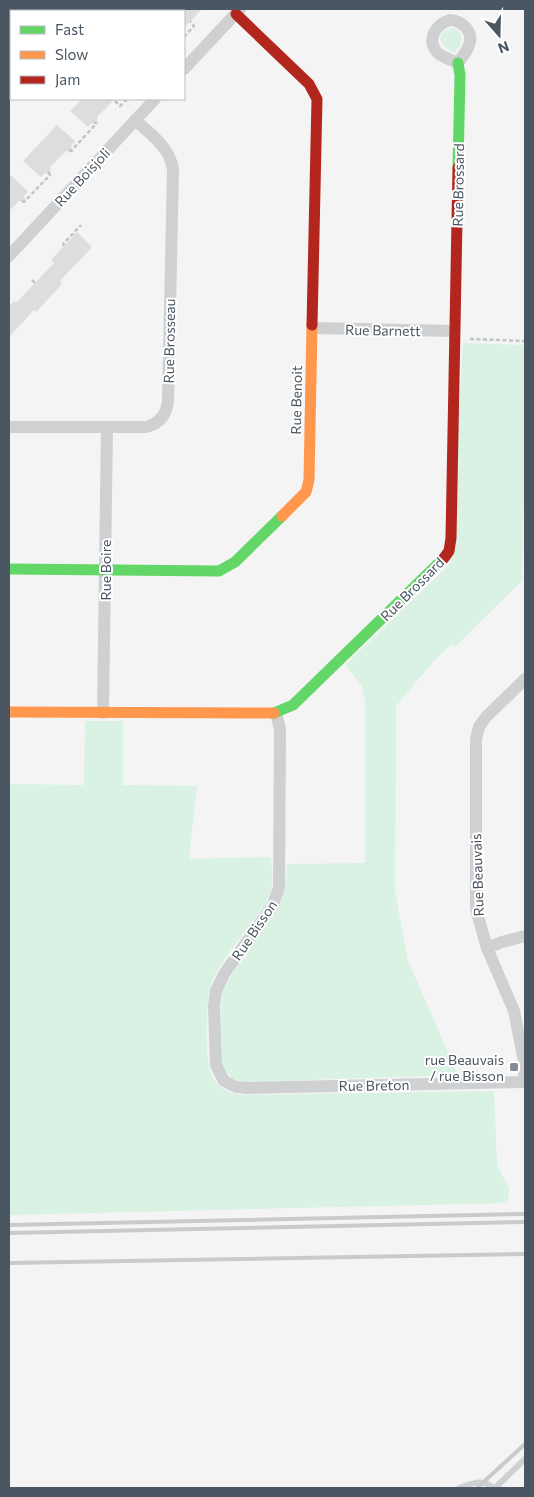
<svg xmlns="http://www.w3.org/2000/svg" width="534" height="1497" font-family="Commissioner,sans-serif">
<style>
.green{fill:#d9f2e3}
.building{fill:#ddddde}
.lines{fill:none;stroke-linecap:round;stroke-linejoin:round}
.path{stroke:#bcc7c4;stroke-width:2.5;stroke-dasharray:4 2.5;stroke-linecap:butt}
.lane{stroke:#ced0d2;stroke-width:6}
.street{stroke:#ced0d2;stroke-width:12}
.fast{stroke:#63d668;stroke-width:11}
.slow{stroke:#ff974d;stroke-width:11}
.jam{stroke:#b3261e;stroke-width:11}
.rail{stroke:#c9cacc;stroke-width:4}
.poi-dot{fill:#868d94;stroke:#fff;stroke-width:2}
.labels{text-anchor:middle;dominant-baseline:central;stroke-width:4;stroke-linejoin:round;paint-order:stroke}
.street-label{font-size:14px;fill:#4a5661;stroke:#fff}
.poi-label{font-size:14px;fill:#4a5661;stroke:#fff;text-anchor:end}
</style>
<rect width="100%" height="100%" fill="#f4f4f4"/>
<path class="green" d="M453,28C466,33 462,45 454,53L446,48L440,39C441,32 446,29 453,28Z
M463,343L525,345V450L522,581L455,647L451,644L433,662L396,706L395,891L408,961L458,1075L243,1082C231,1079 227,1075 222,1064L221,1011L222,993L227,982L280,905L285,889L287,864L365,863V701L362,686L345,665L450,564Z
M85,721H123V785L197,786L189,859L271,857C272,871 274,885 268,898C265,907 259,914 253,921C240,939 224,957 214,977C205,994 204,1060 212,1076C218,1088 227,1092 239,1095L494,1091L497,1165L509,1188L508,1203L9,1215V784L84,785Z"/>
<path class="building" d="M184,9H202L184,28Z
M82,99H115L97,117L98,125L92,123L88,127L70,111Z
M57,125L75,141L71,146L74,152L66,151L50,167L51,175L45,173L41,177L23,161Z
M9,174L28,191L24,196L26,202L19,201L9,211Z
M77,232L92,247L60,281L62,284L36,312L34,310L9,337V306L14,301L16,303L54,263L51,260Z"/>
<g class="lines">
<path class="path" d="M86,11L89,9
M184,37L194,26L190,21
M9,95L11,93
M115,101L120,106L127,99
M69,151H71L96,124L95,122
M22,201L24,202L50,175L48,172
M64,246L63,244L81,225
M32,280L35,283
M470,339L525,341"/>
<path class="lane" d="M459,1488C471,1484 483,1478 493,1488
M495,1488L525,1459"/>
<path class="street" d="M450,20C463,21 474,32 469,45C467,52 462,57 458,63C452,60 445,58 439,54C425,42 435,24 450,20Z
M184,69L240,9
M9,256L155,99
M312,328L454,331
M9,427H146C159,424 166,415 168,402L173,169C170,148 151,134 135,120
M103,713L107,427
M276,713L280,729L279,887L273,905L224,974L216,991L214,1006L216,1065L224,1081L236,1087L247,1088L525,1082
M487,948L502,942L525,936
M524,1082V1061L514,1011L487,948L476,909V739L479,727L486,717L525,679"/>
<path class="fast" d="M458,63L460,75L458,168
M9,569L219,571L235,562L282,516
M274,713L293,705L444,558"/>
<path class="slow" d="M282,516L306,492L309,480L312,325
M9,712L274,713"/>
<path class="jam" d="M236,14L309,84L317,99L312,325
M444,558L449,551L451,538L458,168"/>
<path class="rail" d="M9,1225L525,1214
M9,1233L525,1222
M9,1263L525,1254
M477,1488L525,1444"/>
</g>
<rect class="poi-dot" x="509" y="1062" width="10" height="10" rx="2.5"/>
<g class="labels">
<g class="street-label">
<text transform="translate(82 177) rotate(-47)">Rue Boisjoli</text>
<text transform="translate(458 185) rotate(-89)">Rue Brossard</text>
<text transform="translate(383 330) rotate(1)">Rue Barnett</text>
<text transform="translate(169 341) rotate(-89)">Rue Brosseau</text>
<text transform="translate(296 400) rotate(-89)">Rue Benoit</text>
<text transform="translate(105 570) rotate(-90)">Rue Boire</text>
<text transform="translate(412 589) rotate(-45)">Rue Brossard</text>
<text transform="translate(477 875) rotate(-92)">Rue Beauvais</text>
<text transform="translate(254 930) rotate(-56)">Rue Bisson</text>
<text transform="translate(374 1085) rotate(-1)">Rue Breton</text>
</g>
<g class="poi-label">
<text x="504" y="1059">rue Beauvais<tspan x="504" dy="16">/ rue Bisson</tspan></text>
</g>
</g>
<rect width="534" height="1497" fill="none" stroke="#4a5661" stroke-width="20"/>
<rect x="10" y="10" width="175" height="90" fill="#ffffff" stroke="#b7bbc0"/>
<rect x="20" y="26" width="25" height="8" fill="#63d668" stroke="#b7bbc0"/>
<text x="55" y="35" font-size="15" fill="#4a5661">Fast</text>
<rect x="20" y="51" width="25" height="8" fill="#ff974d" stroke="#b7bbc0"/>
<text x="55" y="60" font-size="15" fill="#4a5661">Slow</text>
<rect x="20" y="76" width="25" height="8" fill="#b3261e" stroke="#b7bbc0"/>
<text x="55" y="85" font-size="15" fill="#4a5661">Jam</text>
<g transform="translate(499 35) rotate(160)" stroke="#ffffff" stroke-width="4" paint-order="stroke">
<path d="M0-4L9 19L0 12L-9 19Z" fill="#4a5661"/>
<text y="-8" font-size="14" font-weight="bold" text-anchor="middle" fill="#4a5661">N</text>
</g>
</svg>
